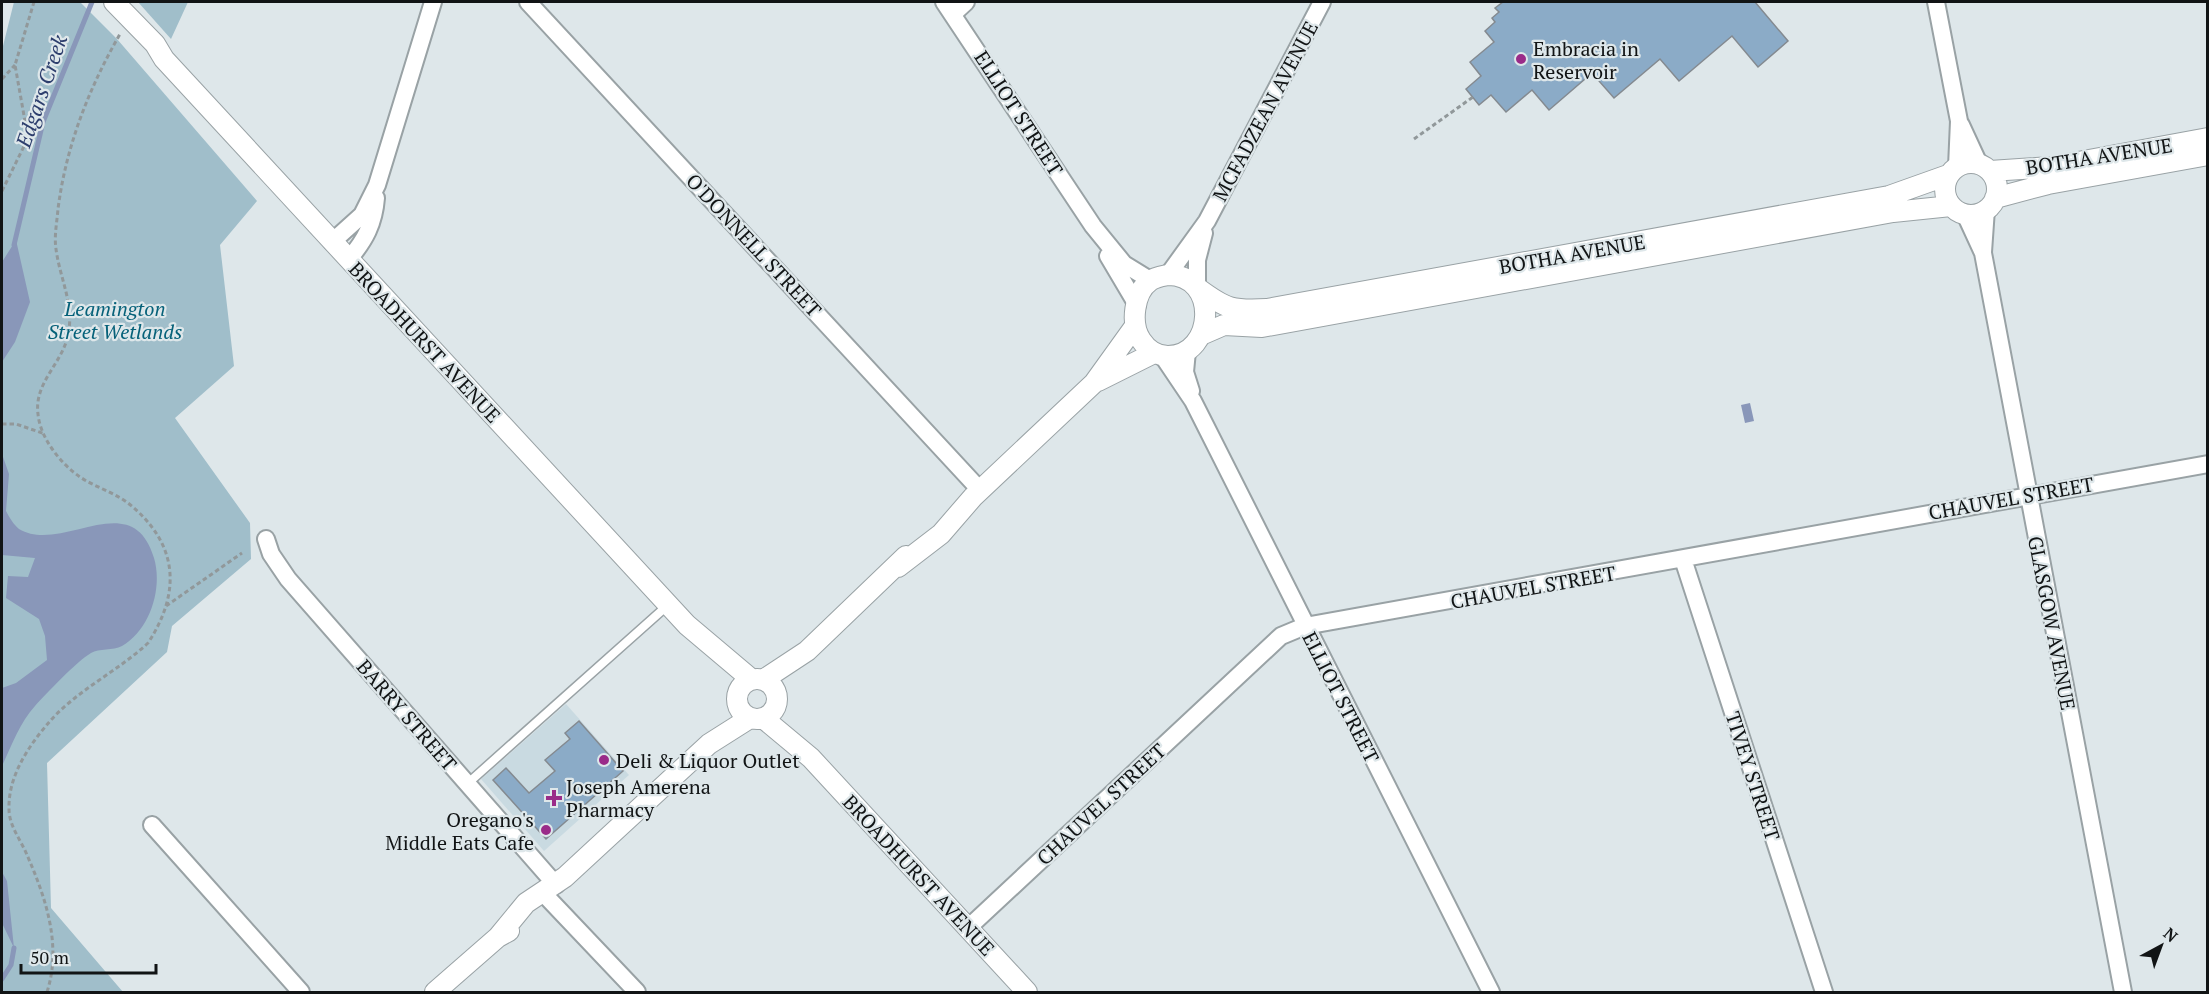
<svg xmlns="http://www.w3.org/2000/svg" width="2209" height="994" font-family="'PT Serif',serif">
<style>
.built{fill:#c9dae1}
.green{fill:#a0beca}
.water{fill:#8997b9}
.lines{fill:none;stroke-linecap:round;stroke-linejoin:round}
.stream{stroke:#8997b9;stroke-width:5}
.building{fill:#8babc7;stroke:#848a90;stroke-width:1.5}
.service-casing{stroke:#99a2a5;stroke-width:11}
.minor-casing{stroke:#99a2a5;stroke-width:20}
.tertiary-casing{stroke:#99a2a5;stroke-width:22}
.path{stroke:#91989a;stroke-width:3;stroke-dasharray:4.5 3;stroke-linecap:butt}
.service{stroke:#fff;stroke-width:8}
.minor{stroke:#fff;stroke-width:16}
.tertiary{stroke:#fff;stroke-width:20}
.poi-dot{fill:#9a2b89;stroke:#dee7ea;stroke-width:2}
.labels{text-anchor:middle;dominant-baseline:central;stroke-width:4.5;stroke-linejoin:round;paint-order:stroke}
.poi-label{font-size:20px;fill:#111415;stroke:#dee7ea;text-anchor:start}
.street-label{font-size:20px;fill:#111415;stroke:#dee7ea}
.park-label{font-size:20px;font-style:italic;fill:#066179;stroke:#dee7ea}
.water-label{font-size:21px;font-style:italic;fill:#2d3e6d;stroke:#dee7ea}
</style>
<rect width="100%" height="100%" fill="#dee7ea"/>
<path class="built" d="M566,704L629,775L544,851L481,779Z"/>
<path class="green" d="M14,2H80L117,39L257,201L220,245L234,366L175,418L250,523L251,559L172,626L167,652L47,763L51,908L123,992H2V50Z
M138,2H188L171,39Z"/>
<path class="water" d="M16,240L30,302L15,342L2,362V262Z
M1750,403L1754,421L1745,423L1741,405Z
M2,454L9,474L6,511C9,517 14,525 19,529C62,555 132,484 154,558C163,588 150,630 122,646C113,651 99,648 91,653C76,662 47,693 35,706C20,722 11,747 2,766V688L16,683L47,660L45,636L39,619L6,598L8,576L28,577L35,558L2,555Z
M2,872L7,881L14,948L2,923Z"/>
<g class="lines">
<path class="stream" d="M14,245L43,122L92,2
M2,979L11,965L14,948"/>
</g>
<path class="building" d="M1503,2H1755L1788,41L1758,67L1732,36L1679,81L1660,59L1614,98L1592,73L1549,110L1532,90L1506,112L1491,95L1479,105L1466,89L1481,76L1470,62L1494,42L1485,31L1495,22L1492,18L1499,12L1495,8Z
M579,721L623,771L546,839L493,780L506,768L529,793L555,771L545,760L570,739L565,733Z"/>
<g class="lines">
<defs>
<path id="service" d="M467,784L668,605"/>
<path id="minor" d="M528,2L980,490
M944,2L1093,226L1124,264L1150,280
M1936,2L1959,121L1957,167
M953,14L966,2
M1961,125L1979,164
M1965,214L1983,253L2123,992
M332,242L362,215L377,185L433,2
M1983,252L1986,209
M1108,256L1137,305
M349,259C365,240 374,224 376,198
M1168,275L1207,221L1322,2
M1197,285V260L1204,233
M1187,351L1185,372L1191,391
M1162,355L1193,401L1491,992
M266,539L271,554L288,579L556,885
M1683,559L1824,992
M152,825L301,992
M544,894L637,992
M968,928L1281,636L1305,626L2208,464"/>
<path id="tertiary" d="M114,2L155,44L164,59L687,625L751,679
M1945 189a26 26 0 1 1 52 0a26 26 0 1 1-52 0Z
M1990,171L2051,167L2208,138
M1995,198L2048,184L2208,155
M1168,275C1220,275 1215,356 1168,356C1157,356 1147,349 1141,340C1130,324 1134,292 1150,281C1155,277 1163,276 1168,275Z
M1199,289C1226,309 1233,311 1267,309L1889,196L1948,175
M1201,335L1224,325L1262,327L1893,212L1951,206
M1098,381L1154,353
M898,567L941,534L973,497L1094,383L1135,326
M737 699a20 20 0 1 1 40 0a20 20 0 1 1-40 0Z
M763,680L807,651L906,556
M763,718L811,758L1027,992
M498,937L526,903L565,877L709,744L750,718
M435,992L498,937L509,931"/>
</defs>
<use href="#service" class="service-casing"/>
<use href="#minor" class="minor-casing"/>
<use href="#tertiary" class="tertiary-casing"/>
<path class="path" d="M2,79L15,65
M1414,139L1473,97
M2,191L28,138L15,65L34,2
M2,424H16L45,434
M166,606L242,553
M47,992C62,946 46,898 27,855C21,840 9,826 9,809C8,775 30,744 51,720C79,689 118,671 148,643C182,591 178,543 128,503C113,492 95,487 80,477C61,464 40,438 38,414C34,384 60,365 67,339C76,307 60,280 56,249C54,236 57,222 58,209C66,146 89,88 120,34"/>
<use href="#service" class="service"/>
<use href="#minor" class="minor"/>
<use href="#tertiary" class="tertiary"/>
</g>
<g class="poi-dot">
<circle cx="1521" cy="59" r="6"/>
<circle cx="604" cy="760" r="6"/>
<path d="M551 789h6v6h6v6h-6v6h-6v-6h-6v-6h6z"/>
<circle cx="546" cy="830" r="6"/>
</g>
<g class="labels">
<g class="poi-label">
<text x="1533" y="48">Embracia in<tspan x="1533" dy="23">Reservoir</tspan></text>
<text x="616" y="760">Deli &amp; Liquor Outlet</text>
<text x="566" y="786">Joseph Amerena<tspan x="566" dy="23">Pharmacy</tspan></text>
<text x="534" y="819" text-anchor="end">Oregano's<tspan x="534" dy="23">Middle Eats Cafe</tspan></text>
</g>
<g class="street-label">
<text transform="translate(1265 111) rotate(-62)">MCFADZEAN AVENUE</text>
<text transform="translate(1019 113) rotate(57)">ELLIOT STREET</text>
<text transform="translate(2099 156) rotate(-9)">BOTHA AVENUE</text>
<text transform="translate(754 245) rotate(47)">O'DONNELL STREET</text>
<text transform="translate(1572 254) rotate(-10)">BOTHA AVENUE</text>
<text transform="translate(425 342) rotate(47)">BROADHURST AVENUE</text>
<text transform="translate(2011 498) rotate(-10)">CHAUVEL STREET</text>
<text transform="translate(1533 587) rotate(-10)">CHAUVEL STREET</text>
<text transform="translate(2052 623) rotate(79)">GLASGOW AVENUE</text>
<text transform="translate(1341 697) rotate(63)">ELLIOT STREET</text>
<text transform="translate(407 715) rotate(49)">BARRY STREET</text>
<text transform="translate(1753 776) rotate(72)">TIVEY STREET</text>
<text transform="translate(1101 804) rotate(-43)">CHAUVEL STREET</text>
<text transform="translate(919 875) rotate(47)">BROADHURST AVENUE</text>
</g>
<g class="park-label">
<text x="115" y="308">Leamington<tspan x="115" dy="23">Street Wetlands</tspan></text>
</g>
<g class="water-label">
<text transform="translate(41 91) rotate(-71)">Edgars Creek</text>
</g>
</g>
<rect width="2209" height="994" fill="none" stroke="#111415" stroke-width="6"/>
<g transform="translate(2161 946) rotate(41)" stroke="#dee7ea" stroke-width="4.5" paint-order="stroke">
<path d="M0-4.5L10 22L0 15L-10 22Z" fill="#111415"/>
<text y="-9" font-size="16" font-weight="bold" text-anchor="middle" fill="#111415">N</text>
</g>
<path d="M21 964v9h135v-9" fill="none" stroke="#111415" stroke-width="3"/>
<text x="30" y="964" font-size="18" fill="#111415" stroke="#dee7ea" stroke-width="4.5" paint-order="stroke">50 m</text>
</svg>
